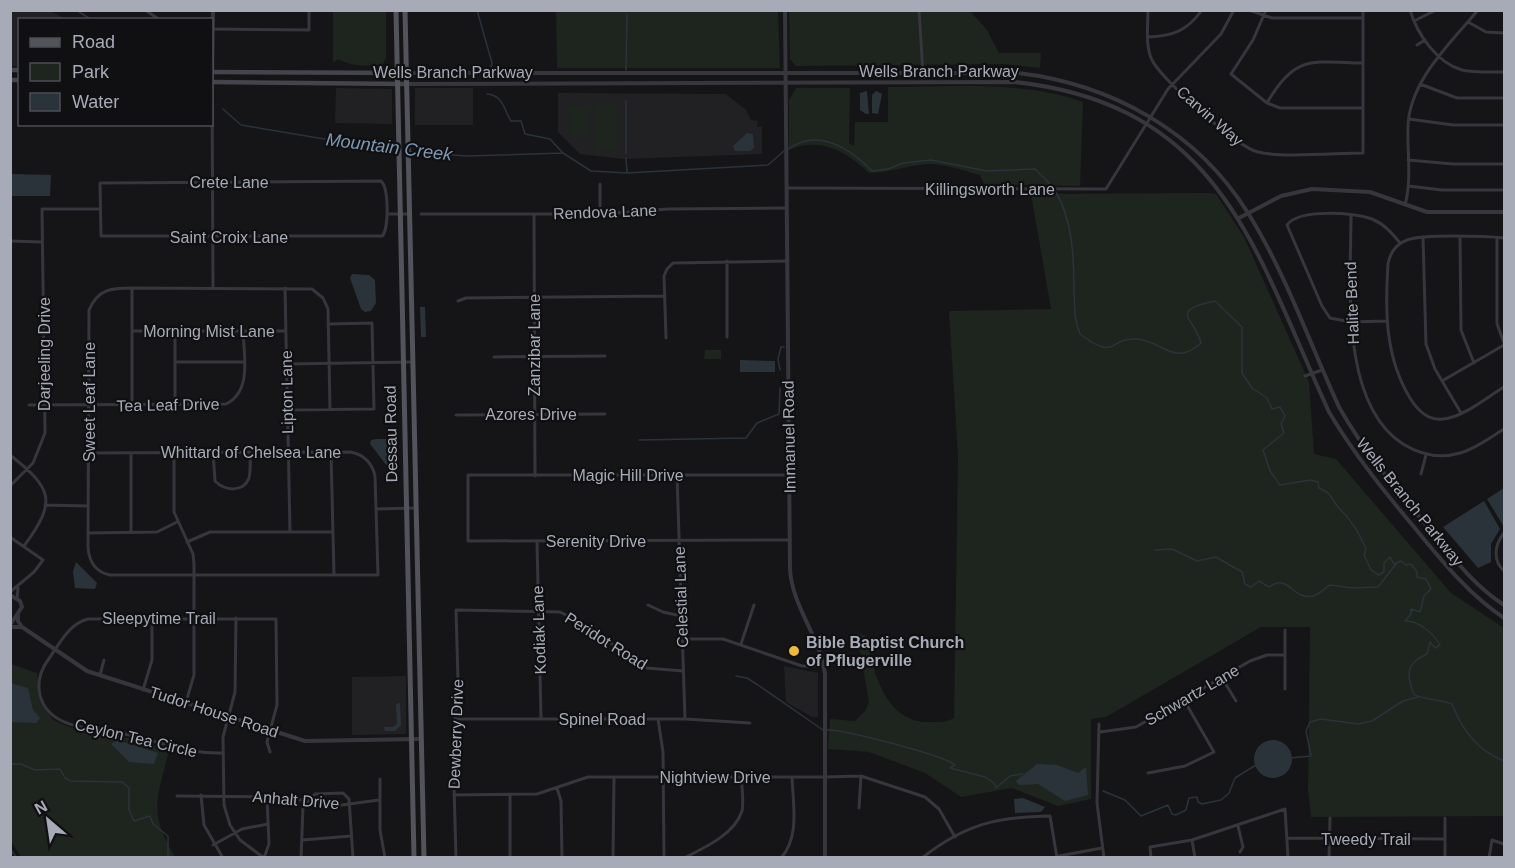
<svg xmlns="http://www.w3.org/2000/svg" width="1515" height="868" font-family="Helvetica,sans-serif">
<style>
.built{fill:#212124}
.green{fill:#1d251e}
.water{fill:#2b333a}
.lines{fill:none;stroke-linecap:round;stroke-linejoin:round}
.stream{stroke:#2b333a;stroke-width:1.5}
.minor{stroke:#36363c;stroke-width:3}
.tertiary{stroke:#36363c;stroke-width:4}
.secondary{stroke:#44454c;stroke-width:4.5}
.primary{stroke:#52535b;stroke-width:5}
.poi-dot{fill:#f0bb34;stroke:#101012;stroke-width:2}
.labels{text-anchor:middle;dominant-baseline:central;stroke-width:4.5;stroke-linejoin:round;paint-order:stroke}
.street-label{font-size:16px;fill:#a7abb7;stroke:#101012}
.poi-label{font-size:16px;font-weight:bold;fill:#a7abb7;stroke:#101012;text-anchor:start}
.water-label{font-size:18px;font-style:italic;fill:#7e97b2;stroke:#101012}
</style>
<rect width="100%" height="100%" fill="#151517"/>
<path class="built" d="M11,10L50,11L66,19L20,20L19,66H11Z
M336,88L392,89V124L335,123Z
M415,88H473V125H415Z
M558,93L726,94L746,110L751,120L758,121L757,127L762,126V154L623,159L580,154L558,132Z
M784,666L818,673V717H812L786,702Z
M406,676V734L352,735V677Z"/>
<path class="green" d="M333,11H386V58L383,64C370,67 349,66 338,59L333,63Z
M556,11H778L780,68H557Z
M789,11H970L987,30L999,53H1041L1040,68L1004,64L796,66L790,59Z
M888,87C953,87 1021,80 1083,102L1080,186L984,184L980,175C964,171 946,164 929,164C908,165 889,173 869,173C847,152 820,136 789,150V100L796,88H850L849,143L854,146L855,122H888Z
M594,104H617V149H595Z
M570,106L589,107V136H570Z
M1210,193L1216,194L1244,237L1309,382L1314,454L1336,459L1451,593L1504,628V816L1311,817L1308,790L1310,627H1261L1106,717L1091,719V799L1058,806L1012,788L961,797L925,773L869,752L828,749L830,719L855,721L865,711L869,702L857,633L866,636C873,670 884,720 926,722C936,722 945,723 954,718L958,456L949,311L1051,309L1031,194Z
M705,350H721V359H704Z
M11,664L37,673L40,700L53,720L69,727L133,739L169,750C157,801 148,810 175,857H21L11,841Z"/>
<path class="water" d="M867,91L869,114H866L860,110V93Z
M876,91L882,94L878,114L872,113V95Z
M747,133L753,134L754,148L750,151H735L733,146Z
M11,174L51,175L50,196H11Z
M352,274L369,275L375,280L376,303L371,311L365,312L361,309L350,278Z
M420,307H425L426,337H421Z
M740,360L775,361V372H740Z
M376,439H392L391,463L387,466L370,444L371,440Z
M1504,488V527L1487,499Z
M1484,501L1500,529L1491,544V562L1478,568L1443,527Z
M76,562L97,583L95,589L75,588L73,572Z
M10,683L28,688L33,710L40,718L36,723L11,722Z
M400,703L401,725L395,731H385L384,727H393L397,724L396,704Z
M117,740L158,753L154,764L129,762L111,744Z
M1254 759a19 19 0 1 1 38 0a19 19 0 1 1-38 0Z
M1037,764L1057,765L1078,773L1086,767L1088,795L1065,801L1038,784L1019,785L1016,781Z
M1023,798L1045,807L1041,812L1015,813L1014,799Z"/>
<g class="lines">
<path class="stream" d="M76,10L92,20
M477,10L492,63L491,68
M626,70L627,15
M487,94C503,95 504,110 511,121H521L525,134L550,139L563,153L591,171L627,173L768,165L784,151
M223,109L241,125L396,151
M788,149C818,128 850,148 872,171L888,169L903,163L931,160L987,171L1035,169L1052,186
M410,152L467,156L563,153
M626,153V101
M626,158L627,172
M1055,191C1073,219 1074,260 1074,293C1075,308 1074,320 1080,334C1118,362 1107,338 1136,339C1163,340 1173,368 1201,343C1195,318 1167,311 1215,301L1242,327V373L1252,388L1267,398L1272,409L1280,407L1285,416L1281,424L1284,433L1263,450L1270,471L1280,485L1310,480L1318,482L1319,488C1334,494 1330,499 1339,508C1352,521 1358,531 1366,549L1364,555L1371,570L1379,575L1384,572V563L1390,557L1394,564L1401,561L1406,565L1411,564L1417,572V577L1426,579L1431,589L1424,596L1420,612L1411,609V614L1405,621C1418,620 1434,634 1440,645L1435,648L1430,642L1427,654C1414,660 1406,667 1410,682C1411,686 1412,692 1415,695C1419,698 1445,701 1452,704C1462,730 1478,751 1504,761
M780,370L778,359L781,347H784
M639,440L746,438L757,423L779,414L780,388
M1155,550L1172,549L1197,561L1216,557L1242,572L1245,584L1251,587L1259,581L1269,587C1289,572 1292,601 1313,596C1319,595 1325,588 1330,585L1353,588L1378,587L1396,564
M736,676L747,678L758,685L823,730
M827,730C843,729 946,756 955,765L950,768L985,777L994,783L996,788L1010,776L1023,774
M1290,758L1311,756L1306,731L1310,722L1321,719L1358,724L1372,721L1403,701L1418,697
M10,764H21L35,770L60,769L65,778L71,781L122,782L129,788V810L134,821L150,816L153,824L168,836V858
M1103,791L1125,800L1141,816L1168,805L1172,814L1176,815L1186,810L1189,798L1197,797L1198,802L1202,804L1221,800L1229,793L1235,778L1256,765
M10,849L17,858"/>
<path class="minor" d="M145,10L160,20
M919,10L923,73
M1148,10C1148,26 1145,46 1152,60C1161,79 1237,147 1258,152C1282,158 1337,153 1363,153V10
M1249,10L1272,18H1363
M1266,10L1253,40L1231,74L1267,103L1280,108H1363
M1410,10C1417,34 1437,63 1462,70C1475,73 1491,72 1504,72
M1414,21L1436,10
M1468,22L1486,32L1504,33
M213,29L309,30V10
M1148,37C1173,36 1187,31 1202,10
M1417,45L1425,40
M212,83L213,287
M1420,84L1457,98H1504
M1267,103C1295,54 1312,62 1363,63
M1409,119L1453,125H1504
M1408,160L1453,164H1504
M381,181C389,188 389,230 382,236H101L100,183Z
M1408,186L1442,190H1504
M788,188L1106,189L1168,89L1221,34L1234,10
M1405,205C1412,179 1407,152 1408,126C1410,80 1450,44 1478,10
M387,214H409
M421,214H600L669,209L786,208
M534,214L535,476
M600,214V184
M1351,216C1351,281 1339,403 1403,444C1421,455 1440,459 1460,453C1475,449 1491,437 1504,429
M1423,237L1426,344L1435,369L1461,413
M1460,238L1461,330L1474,363
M1497,238V324L1504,343
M1504,238C1486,236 1422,234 1407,240C1396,244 1390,253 1388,264C1385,311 1385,357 1410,398C1418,411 1428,421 1443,419C1464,417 1487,397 1504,387
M10,241L42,242
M727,261V337
M285,288L290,532
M458,301L466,298L665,296
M1386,321L1351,322L1330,318L1322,306L1287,225C1299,208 1354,213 1372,219C1384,224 1392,233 1400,243
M132,331H286
M666,338L664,276L667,269L673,263L788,261
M494,357L605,356
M175,362H244
M287,364L412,362
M1305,376L1322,370
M1442,381L1504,345
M29,405L226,404C252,392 244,355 243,331
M132,406V288
M175,406V331
M287,410L374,409L372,323L329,324
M456,415L605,414
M213,452L215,481C225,491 243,493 249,478C251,470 250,460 250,452
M331,452L334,575
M88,453L351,452C364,455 372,462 375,476L378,575H110C95,572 89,562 88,547L89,310C98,289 111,288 132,288L312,289L323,298L328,309L330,409
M131,453V532
M174,453V512L193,554L194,564V675L186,702
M10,455C53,489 57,501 24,546
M1421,474L1426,455
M677,475L685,719
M789,475H468V541L789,540
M10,486L33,463L45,433L42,209H99
M45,505L88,506
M376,509L416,508
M88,533L157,532L177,522
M1504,533C1495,544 1492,560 1504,571
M10,537L43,560L34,572L10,592
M187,542L210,532H333
M537,542L541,718
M17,599L18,588
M648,605L663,612L681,616
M236,618L235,692L223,737L224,805L230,825L240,840L264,858L269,844L267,798
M1285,630V689
M682,639H723L802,666H823
M741,644L754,605
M100,675L104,660
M1222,678L1236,701
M143,690L152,660V618
M454,719H685L750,723
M658,719L663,752L664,858
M1099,724L1097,803L1104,858
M1100,732L1136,727L1250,661L1267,655H1285
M223,753C189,754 167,744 134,736C104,728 49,733 40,695C37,682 40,671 48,660C59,645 68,624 88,619H276L277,705L267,742L270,752
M1148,773L1185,766L1214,752L1184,700
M380,779V830L385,858
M557,788L561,801L562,858
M201,795L204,825L223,858
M454,795L537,794L588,777H825L861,776L925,797L939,809L955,837
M177,796L291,797L327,807L379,800
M510,796V858
M859,808L861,776
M1445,818V858
M1238,826L1243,847L1240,852
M1288,838L1445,839
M303,840L351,836
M1192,840L1195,858
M213,845L242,829L268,824
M301,858L303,807L315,794L343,793L349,799L353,858
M456,858L453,749L458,680L456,610L560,612L582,623L647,668L683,671
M613,858L614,777
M684,858C704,848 735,834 742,811C744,801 742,787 741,777
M781,858C800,837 793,804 792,777
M922,858C965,824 997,817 1050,816L1057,858
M1048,858L1102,848
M1151,858L1150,847L1192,840L1285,809L1288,858
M1329,858L1330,818
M1489,858L1492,840L1504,844"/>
<path class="tertiary" d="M785,10L790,569C792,607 820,636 825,674V858
M407,73H1018C1111,84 1197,131 1248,213C1285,272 1310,344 1339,407C1364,451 1395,488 1427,526C1451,555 1473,585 1504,605
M212,83L213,10
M407,84L1015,82C1222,105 1255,251 1329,412C1354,454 1383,490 1414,527C1442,561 1468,594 1504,618
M1239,218L1281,196L1312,189L1370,192L1427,212H1504
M10,595L20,601L22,607L10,625
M18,614V621L22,627L87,671L305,741L420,739
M10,627H22"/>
<path class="secondary" d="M10,70H20
M212,72L407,73
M10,80H20
M212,82L407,84"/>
<path class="primary" d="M396,10L414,858
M405,10L424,858"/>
</g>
<circle class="poi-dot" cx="794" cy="651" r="6"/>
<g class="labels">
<g class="street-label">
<text x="939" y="71">Wells Branch Parkway</text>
<text x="453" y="72">Wells Branch Parkway</text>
<text transform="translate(1210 116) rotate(41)">Carvin Way</text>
<text x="229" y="182">Crete Lane</text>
<text x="990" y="189">Killingsworth Lane</text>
<text transform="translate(605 212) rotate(-2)">Rendova Lane</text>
<text x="229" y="237">Saint Croix Lane</text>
<text transform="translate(1352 303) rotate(-92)">Halite Bend</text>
<text x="209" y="331">Morning Mist Lane</text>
<text transform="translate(534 345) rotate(-90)">Zanzibar Lane</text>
<text transform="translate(44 354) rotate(-90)">Darjeeling Drive</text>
<text transform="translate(287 392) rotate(-91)">Lipton Lane</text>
<text transform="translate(89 402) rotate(-90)">Sweet Leaf Lane</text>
<text transform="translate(168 405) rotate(-1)">Tea Leaf Drive</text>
<text x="531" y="414">Azores Drive</text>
<text transform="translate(391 434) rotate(-91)">Dessau Road</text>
<text transform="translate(789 437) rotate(-91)">Immanuel Road</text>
<text x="251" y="452">Whittard of Chelsea Lane</text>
<text x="628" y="475">Magic Hill Drive</text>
<text transform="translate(1410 502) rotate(51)">Wells Branch Parkway</text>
<text x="596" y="541">Serenity Drive</text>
<text transform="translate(681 597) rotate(-92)">Celestial Lane</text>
<text x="159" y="618">Sleepytime Trail</text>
<text transform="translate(539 630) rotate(-92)">Kodiak Lane</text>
<text transform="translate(606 641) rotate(32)">Peridot Road</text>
<text transform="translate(1192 695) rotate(-30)">Schwartz Lane</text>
<text transform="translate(214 712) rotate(18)">Tudor House Road</text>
<text x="602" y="719">Spinel Road</text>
<text transform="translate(456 734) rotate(-88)">Dewberry Drive</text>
<text transform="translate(136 738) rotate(13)">Ceylon Tea Circle</text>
<text x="715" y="777">Nightview Drive</text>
<text transform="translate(296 800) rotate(5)">Anhalt Drive</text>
<text x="1366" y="839">Tweedy Trail</text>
</g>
<g class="poi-label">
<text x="806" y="642">Bible Baptist Church<tspan x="806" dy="18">of Pflugerville</tspan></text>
</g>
<g class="water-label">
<text transform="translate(389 147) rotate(7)">Mountain Creek</text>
</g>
</g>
<rect width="1515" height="868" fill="none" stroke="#a7abb7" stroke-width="24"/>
<rect x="18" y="18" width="195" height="108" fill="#101012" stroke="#4c4e54" stroke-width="1.5"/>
<rect x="30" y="38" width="30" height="9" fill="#52535b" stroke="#4c4e54" stroke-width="1.5"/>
<text x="72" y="48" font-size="18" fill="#a7abb7">Road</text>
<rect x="30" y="63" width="30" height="18" fill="#1d251e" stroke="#4c4e54" stroke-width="1.5"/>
<text x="72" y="78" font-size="18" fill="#a7abb7">Park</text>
<rect x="30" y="93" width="30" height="18" fill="#2b333a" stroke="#4c4e54" stroke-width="1.5"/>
<text x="72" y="108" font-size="18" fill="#a7abb7">Water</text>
<g transform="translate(48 820) rotate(331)" stroke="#101012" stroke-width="4.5" paint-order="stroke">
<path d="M0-4.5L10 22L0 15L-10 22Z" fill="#a7abb7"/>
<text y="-9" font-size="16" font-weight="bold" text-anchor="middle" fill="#a7abb7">N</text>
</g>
</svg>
